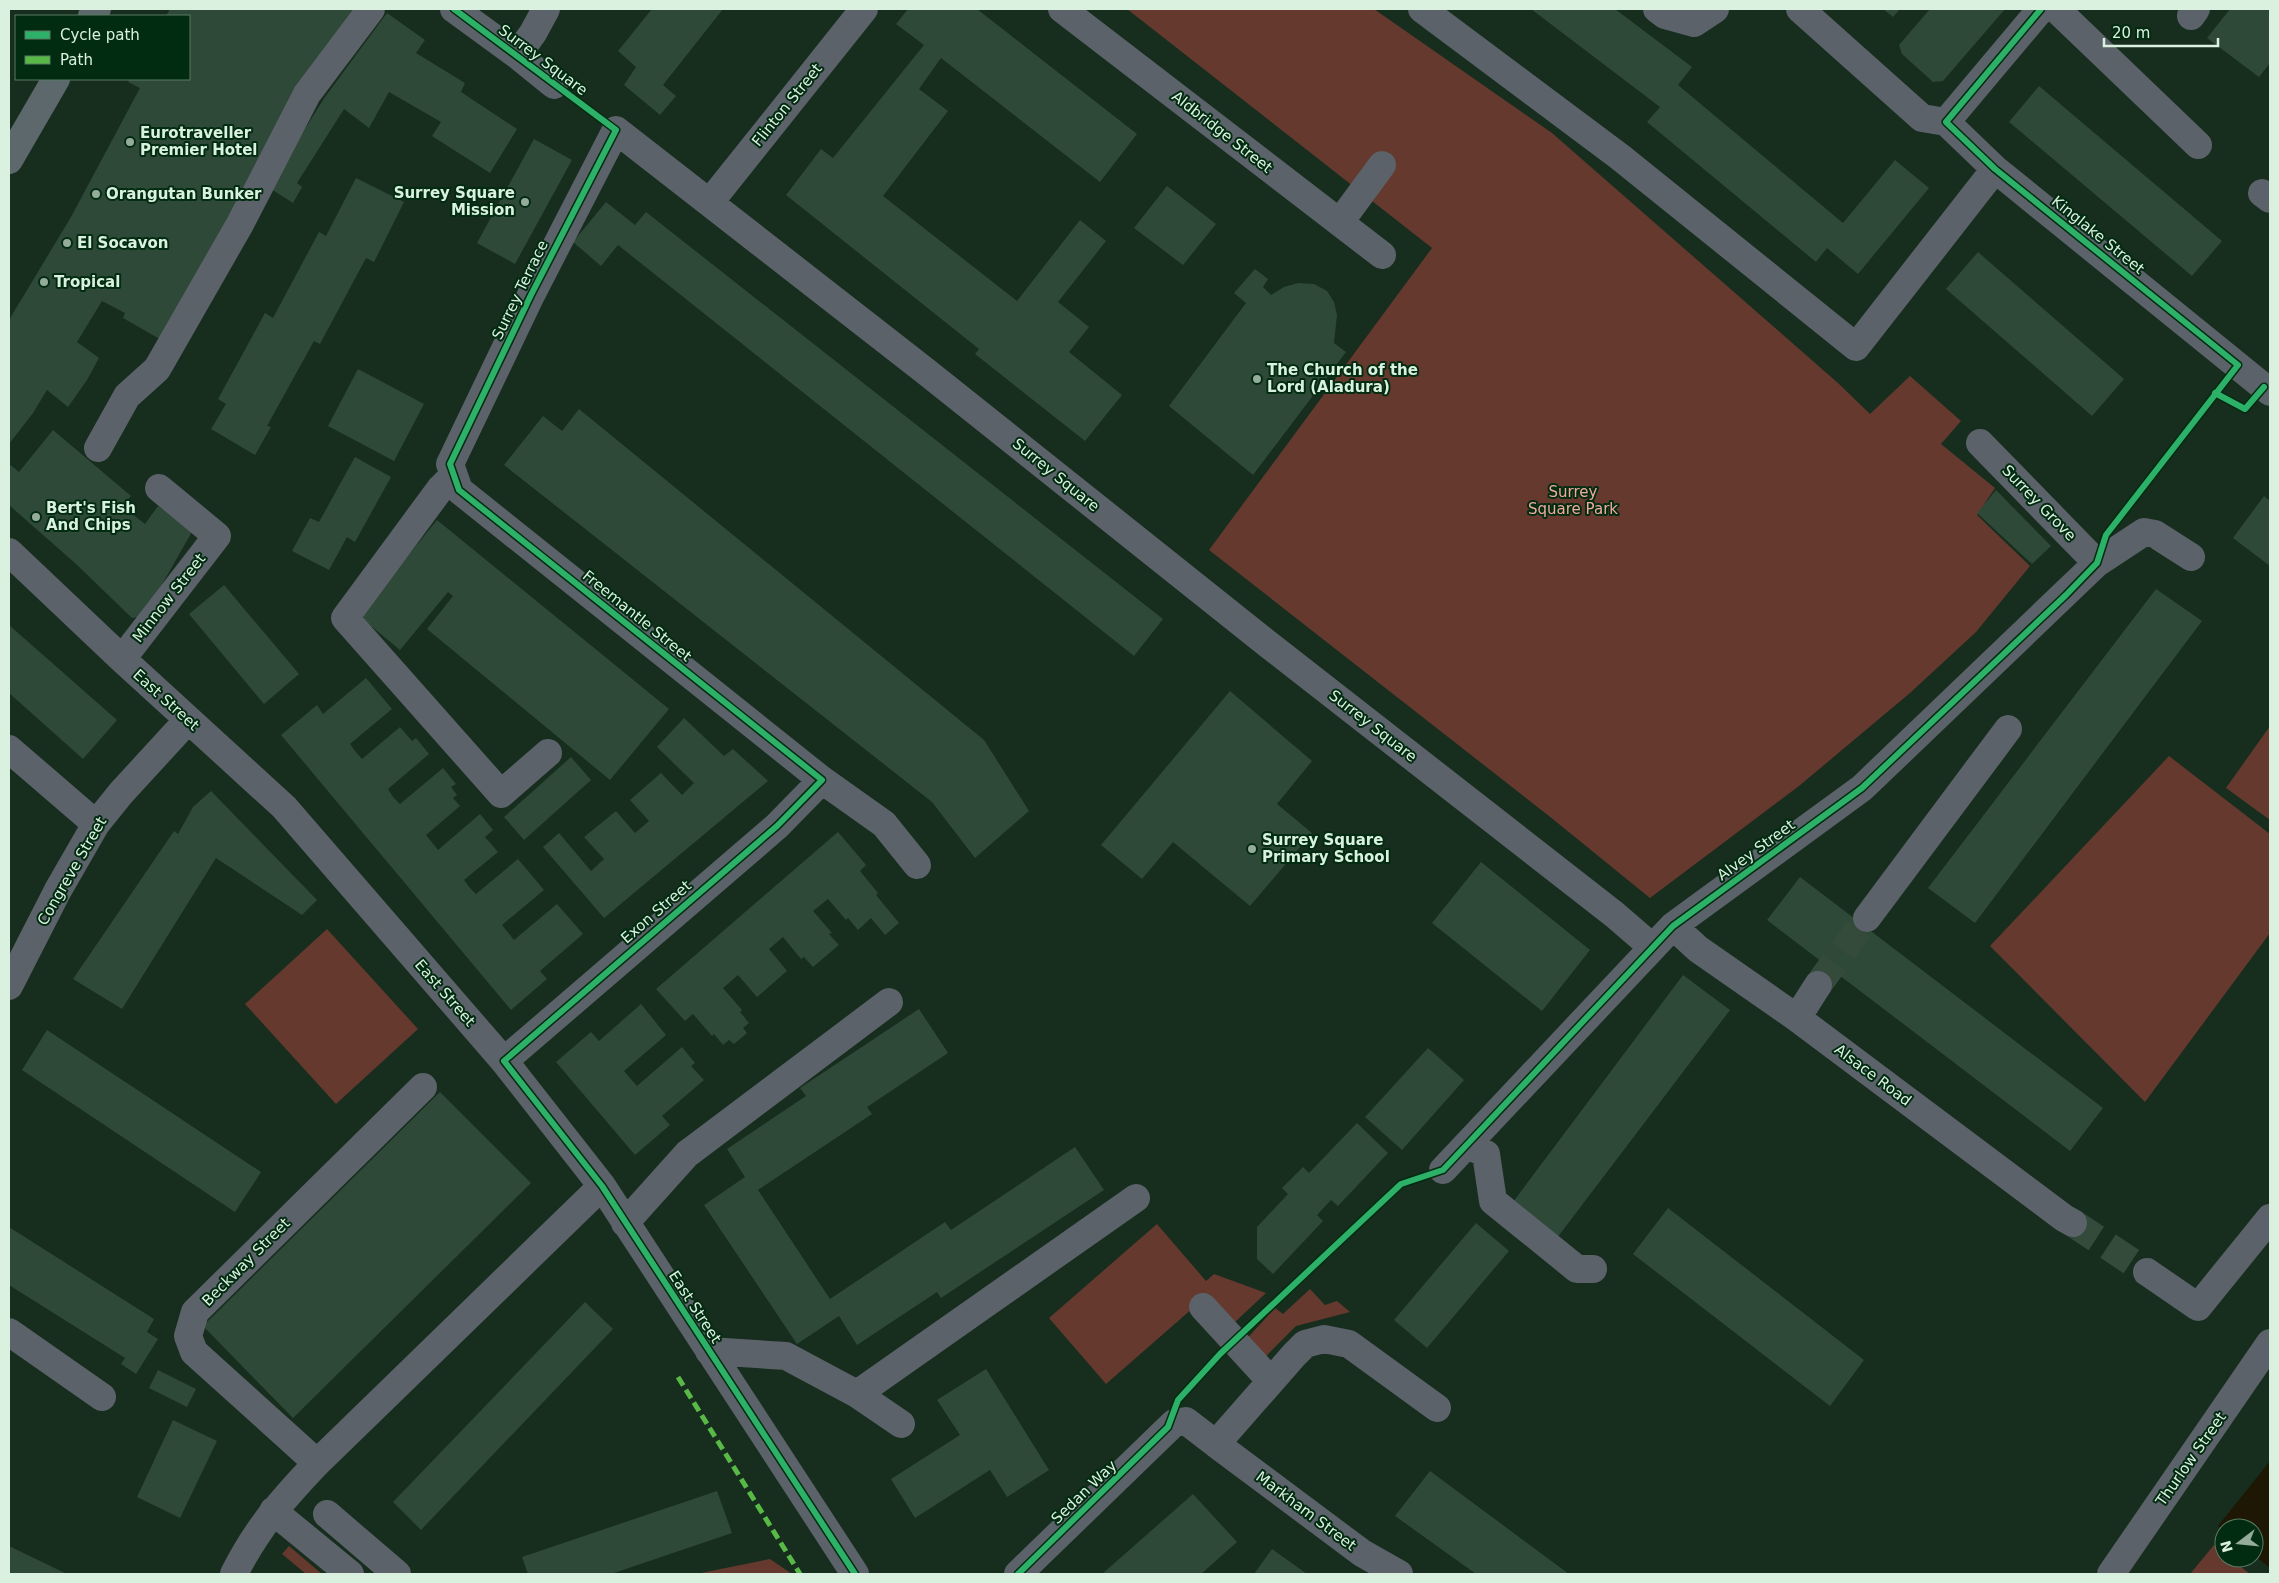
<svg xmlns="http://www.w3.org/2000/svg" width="2279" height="1583" font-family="'DejaVu Sans',sans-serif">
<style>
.green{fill:#65392e}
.water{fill:#1d1703}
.building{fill:#2f4938}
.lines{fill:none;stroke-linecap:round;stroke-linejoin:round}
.minor-tunnel{stroke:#344a3b;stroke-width:28;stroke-dasharray:28 14;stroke-linecap:butt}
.minor{stroke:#5b6269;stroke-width:28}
.highway{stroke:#5d686d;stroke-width:28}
.quiet{stroke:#58b947;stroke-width:5;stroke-dasharray:10 5;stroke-linecap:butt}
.cycleway-casing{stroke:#022c11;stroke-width:9}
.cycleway{stroke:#2db169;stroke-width:6}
.poi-dot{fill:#96ac9b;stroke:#022c11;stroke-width:2}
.labels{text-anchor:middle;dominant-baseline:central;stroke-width:4;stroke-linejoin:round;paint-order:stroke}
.street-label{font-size:15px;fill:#dbf1df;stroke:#022c11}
.poi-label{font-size:15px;font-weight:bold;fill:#dbf1df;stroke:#022c11;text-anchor:start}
.park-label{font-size:15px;fill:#f1aa9d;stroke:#022c11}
</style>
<rect width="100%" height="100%" fill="#172d1e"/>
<path class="green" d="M1127,9H1374L1552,133L1838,383L1870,414L1910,376L1961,421L1941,444L1995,488L1977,515L2030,566L1976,632L1910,693L1799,786L1650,898L1549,816L1209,550L1432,248Z
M2270,726V820L2226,788Z
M2169,756L2270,834V933L2145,1102L1990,946Z
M327,929L418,1029L336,1104L245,1004Z
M1157,1224L1206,1281L1214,1274L1266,1293L1235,1322L1209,1294L1106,1384L1049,1318Z
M1310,1289L1325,1305L1337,1301L1350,1312L1296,1326L1260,1362L1242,1344L1275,1308L1283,1314Z
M2214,1545L2224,1553V1558H2230L2250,1574H2190Z
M289,1546L322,1574H306L282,1554Z
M770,1559L792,1574H696Z"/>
<path class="water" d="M2270,1461V1568L2254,1555V1528H2224V1531L2218,1526Z"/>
<path class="building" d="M170,9H355L302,91L165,342L123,318L125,313L102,301L77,342L99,358L87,380L68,407L47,390L33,413L9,444V320L71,217L140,88L128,82L130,79H189V16H166Z
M652,9H723L663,85L676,96L660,115L624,85L636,67L618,51Z
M908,9H977L1137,134L1100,182L941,58L919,89L948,111L883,196L1017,301L1080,220L1106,241L1058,302L1089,327L1069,352L1122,395L1085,441L975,354L979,349L786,195L821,149L833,158L924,45L896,24Z
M1531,9H1615L1692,67L1678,85L1843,223L1895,160L1929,188L1858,274L1827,248L1816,262L1647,122L1660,107Z
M1883,9H1900L1893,17Z
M1930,9H2005L1943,81L1933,82L1902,54L1899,45Z
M2230,9H2270V63L2259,77L2207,38Z
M387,13L425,40L416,53L465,83L461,92L517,129L490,173L432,136L441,122L389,92L369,128L344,109L297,183L302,187L293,203L271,189L278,171L325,97Z
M2039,86L2222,241L2192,276L2009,122Z
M534,139L572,160L515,264L477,243Z
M356,178L404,202L374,262L366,258L320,344L314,341L267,426L271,427L255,455L211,429L226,404L218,399L265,313L273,318L319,232L326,236Z
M1167,186L1216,224L1183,265L1134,228Z
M606,202L635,225L646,212L1163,619L1134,656L618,245L601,266L573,242Z
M1978,252L2124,379L2092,416L1946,289Z
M1255,269L1268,279L1263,287L1271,295L1284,287L1298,283L1314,284L1327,291L1334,302L1337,315L1334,343L1346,352L1253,475L1169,406L1246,303L1234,293Z
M358,369L424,404L394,461L328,426Z
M579,409L984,740L1029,811L975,858L932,802L504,465L543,416L562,431Z
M53,430L131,496L122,506L145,524L158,506L193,530L144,616L132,618L76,564L9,505V464L19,472Z
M355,457L391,477L355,542L347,537L329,570L292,551L310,518L319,522Z
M1996,490L2051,546L2032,564L1977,513Z
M2264,496L2270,501V566L2233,538Z
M437,520L669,709L610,780L427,629L453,596L448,592L400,650L359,616Z
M224,585L299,674L264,704L189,614Z
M2156,589L2202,621L1975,923L1928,888Z
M9,625L117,720L83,759L9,693Z
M366,678L392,709L350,744L355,751L362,759L400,727L412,741L416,738L429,754L388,789L393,797L400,804L443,768L456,784L451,787L457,795L453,798L460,806L426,835L438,850L480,814L493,830L485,837L498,852L464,880L470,888L476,894L518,859L544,890L502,925L514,940L557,904L583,934L540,971L547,979L511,1010L281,735L317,705L323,714Z
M1230,691L1312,761L1277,804L1312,833L1250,906L1173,842L1142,879L1101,845Z
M684,718L724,756L733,749L768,781L604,918L543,847L559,833L591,871L604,859L584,837L616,811L635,833L649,821L630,800L661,773L682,795L694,783L657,747Z
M571,757L591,780L524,840L504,817Z
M211,791L317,900L302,915L216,858L122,1009L73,979L174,831L178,834L193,807Z
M838,832L866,865L860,871L878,893L876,895L899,923L885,935L871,918L858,930L848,918L846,920L828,899L813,911L832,933L829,934L839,945L813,967L804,957L801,959L783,937L769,949L787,971L757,997L738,975L723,988L742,1010L740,1012L749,1023L743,1028L747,1033L734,1044L729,1040L723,1045L714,1034L712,1036L693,1014L685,1021L656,989Z
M1481,862L1590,950L1542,1011L1432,923Z
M1800,877L2103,1108L2070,1151L1767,920Z
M1683,975L1730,1010L1557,1238L1513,1202Z
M641,1004L666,1035L624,1071L637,1086L682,1047L695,1063L691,1066L704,1080L662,1116L670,1125L635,1155L556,1062L591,1032L599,1041Z
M919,1009L948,1053L867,1107L872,1114L758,1190L830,1299L945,1222L951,1230L1075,1147L1104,1190L941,1298L937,1292L857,1345L839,1316L797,1344L704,1205L745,1177L727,1149L806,1096L800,1088Z
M47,1030L261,1172L235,1212L22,1070Z
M1428,1048L1464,1080L1402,1150L1365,1117Z
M440,1092L531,1183L293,1418L203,1326Z
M1357,1123L1388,1153L1338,1206L1331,1200L1317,1215L1323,1221L1273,1274L1257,1259V1227L1288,1194L1282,1188L1303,1167L1309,1173Z
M1668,1208L1864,1360L1830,1406L1633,1254Z
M1476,1223L1509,1251L1427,1348L1394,1320Z
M9,1227L154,1319L147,1332L158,1339L136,1374L121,1364L125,1358L9,1285Z
M585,1302L613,1329L421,1530L393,1502Z
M986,1369L1049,1470L1007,1497L990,1470L915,1518L891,1479L960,1435L937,1400Z
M158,1370L196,1389L187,1407L149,1388Z
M173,1420L217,1441L180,1518L137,1497Z
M1430,1471L1569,1574H1476L1395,1516Z
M717,1491L732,1533L611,1574H528L522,1557Z
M1193,1494L1237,1542L1201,1574H1102Z
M9,1546L67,1574H9Z
M1272,1549L1307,1574H1254Z"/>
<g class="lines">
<path class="minor-tunnel" d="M1818,985L1867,918
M2073,1223L2147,1272"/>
<path class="minor" d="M454,9L517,55L554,85
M1062,9L1382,255
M1422,9L1620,157L1856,347L1995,169
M1657,9L1665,15L1694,23L1715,9
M1800,9L1922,118L1946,122L1995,169L2270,392
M2056,9L2198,145
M2191,16L2196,9
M517,55L533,33L546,9
M1946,122L2041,9
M2262,193L2270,199
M710,202L864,9
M1340,222L1382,165
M1980,443L2097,563
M98,448L127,396L157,369L240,224L307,94L371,9
M453,476L440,489L345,618L501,794L548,753
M9,552L122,659L284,807L504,1061L602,1186L855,1574
M122,659L217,536L159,488
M9,749L96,824
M917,865L884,824L822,780L459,490L450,464L531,295L616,130L924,370L1269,645L1615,915L1652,947
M1867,918L2008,729
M1673,926L1698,949L1797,1018L2064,1218L2073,1223
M9,986L58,890L96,824L121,793L188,720
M1797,1018L1818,985
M504,1061L777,826L822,780
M1468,1145L1486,1154L1493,1201L1577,1269H1593
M1443,1170L1673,926L1862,788L2097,563L2144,532L2155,534L2191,557
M625,1223L687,1154L889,1002
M2147,1272L2198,1307L2270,1218
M1203,1307L1270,1380
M9,1332L102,1397
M709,1351L786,1356L857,1394L1136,1198
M857,1394L901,1424
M1216,1444L1362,1553L1399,1574
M317,1463L194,1352L188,1336L195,1312L423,1087
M273,1511L350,1574
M327,1514L397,1574
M234,1574C257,1528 282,1500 317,1463L602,1186
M1018,1574L1174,1423L1186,1421L1216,1444L1294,1355L1305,1344L1324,1339L1349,1344L1437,1408
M2111,1574L2270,1343"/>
<path class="highway" d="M92,16L97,9
M9,160L56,79"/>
<path class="quiet" d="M678,1377L800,1574"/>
<defs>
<path id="cycleway" d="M454,9L616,130L531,295L450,464L459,490L822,780L777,826L504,1061L602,1186L855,1574
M2215,393L2245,409L2264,387
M1018,1574L1168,1427L1178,1400L1220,1354L1401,1184L1443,1170L1673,926L1862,788L2066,595L2097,563L2106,535L2238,365L1995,169L1946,122L2041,9"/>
</defs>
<use href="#cycleway" class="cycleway-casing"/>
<use href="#cycleway" class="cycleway"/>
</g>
<g class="poi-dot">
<circle cx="130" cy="142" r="5"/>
<circle cx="96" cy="194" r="5"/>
<circle cx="525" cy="202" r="5"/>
<circle cx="67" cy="243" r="5"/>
<circle cx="44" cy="282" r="5"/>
<circle cx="1257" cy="379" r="5"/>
<circle cx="36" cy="517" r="5"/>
<circle cx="1252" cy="849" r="5"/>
</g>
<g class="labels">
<g class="street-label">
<text transform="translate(543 60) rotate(37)">Surrey Square</text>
<text transform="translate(787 105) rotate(-51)">Flinton Street</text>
<text transform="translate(1222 132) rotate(38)">Aldbridge Street</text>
<text transform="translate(2098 235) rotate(39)">Kinglake Street</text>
<text transform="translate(520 290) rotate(-64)">Surrey Terrace</text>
<text transform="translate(1056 475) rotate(39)">Surrey Square</text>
<text transform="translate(2039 503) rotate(46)">Surrey Grove</text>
<text transform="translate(169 598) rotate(-52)">Minnow Street</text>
<text transform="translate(637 616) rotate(39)">Freemantle Street</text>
<text transform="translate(166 700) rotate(42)">East Street</text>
<text transform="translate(1373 726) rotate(38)">Surrey Square</text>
<text transform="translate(1756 850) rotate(-36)">Alvey Street</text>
<text transform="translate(72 871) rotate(-60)">Congreve Street</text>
<text transform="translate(656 912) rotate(-41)">Exon Street</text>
<text transform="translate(445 993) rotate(49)">East Street</text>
<text transform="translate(1873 1075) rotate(37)">Alsace Road</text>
<text transform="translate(246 1262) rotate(-45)">Beckway Street</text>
<text transform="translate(695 1307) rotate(57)">East Street</text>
<text transform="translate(2191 1459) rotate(-55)">Thurlow Street</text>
<text transform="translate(1084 1492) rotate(-44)">Sedan Way</text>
<text transform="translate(1306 1511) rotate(37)">Markham Street</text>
</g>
<g class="poi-label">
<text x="140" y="133">Eurotraveller<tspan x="140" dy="17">Premier Hotel</tspan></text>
<text x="515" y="193" text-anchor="end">Surrey Square<tspan x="515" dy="17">Mission</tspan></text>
<text x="106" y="194">Orangutan Bunker</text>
<text x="77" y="243">El Socavon</text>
<text x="54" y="282">Tropical</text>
<text x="1267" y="370">The Church of the<tspan x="1267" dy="17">Lord (Aladura)</tspan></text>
<text x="46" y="508">Bert's Fish<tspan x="46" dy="17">And Chips</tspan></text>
<text x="1262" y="840">Surrey Square<tspan x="1262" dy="17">Primary School</tspan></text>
</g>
<g class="park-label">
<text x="1573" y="492">Surrey<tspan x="1573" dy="17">Square Park</tspan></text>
</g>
</g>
<rect width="2279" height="1583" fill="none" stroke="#dbf1df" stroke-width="20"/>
<rect x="15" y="15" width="175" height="65" fill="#022c11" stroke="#597b63"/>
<rect x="25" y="31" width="25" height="8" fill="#2db169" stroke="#597b63"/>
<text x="60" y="40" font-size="15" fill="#dbf1df">Cycle path</text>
<rect x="25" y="56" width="25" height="8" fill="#58b947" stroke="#597b63"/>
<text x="60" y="65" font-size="15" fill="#dbf1df">Path</text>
<g transform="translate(2239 1543) rotate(254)"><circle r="24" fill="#022c11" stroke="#597b63"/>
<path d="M0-4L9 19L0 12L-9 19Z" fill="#96ac9b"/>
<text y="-8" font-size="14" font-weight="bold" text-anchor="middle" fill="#dbf1df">N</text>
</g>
<path d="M2104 38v8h114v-8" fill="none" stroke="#dbf1df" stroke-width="2.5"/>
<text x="2112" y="38" font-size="15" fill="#dbf1df" stroke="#022c11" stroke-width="4" paint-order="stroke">20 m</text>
</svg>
